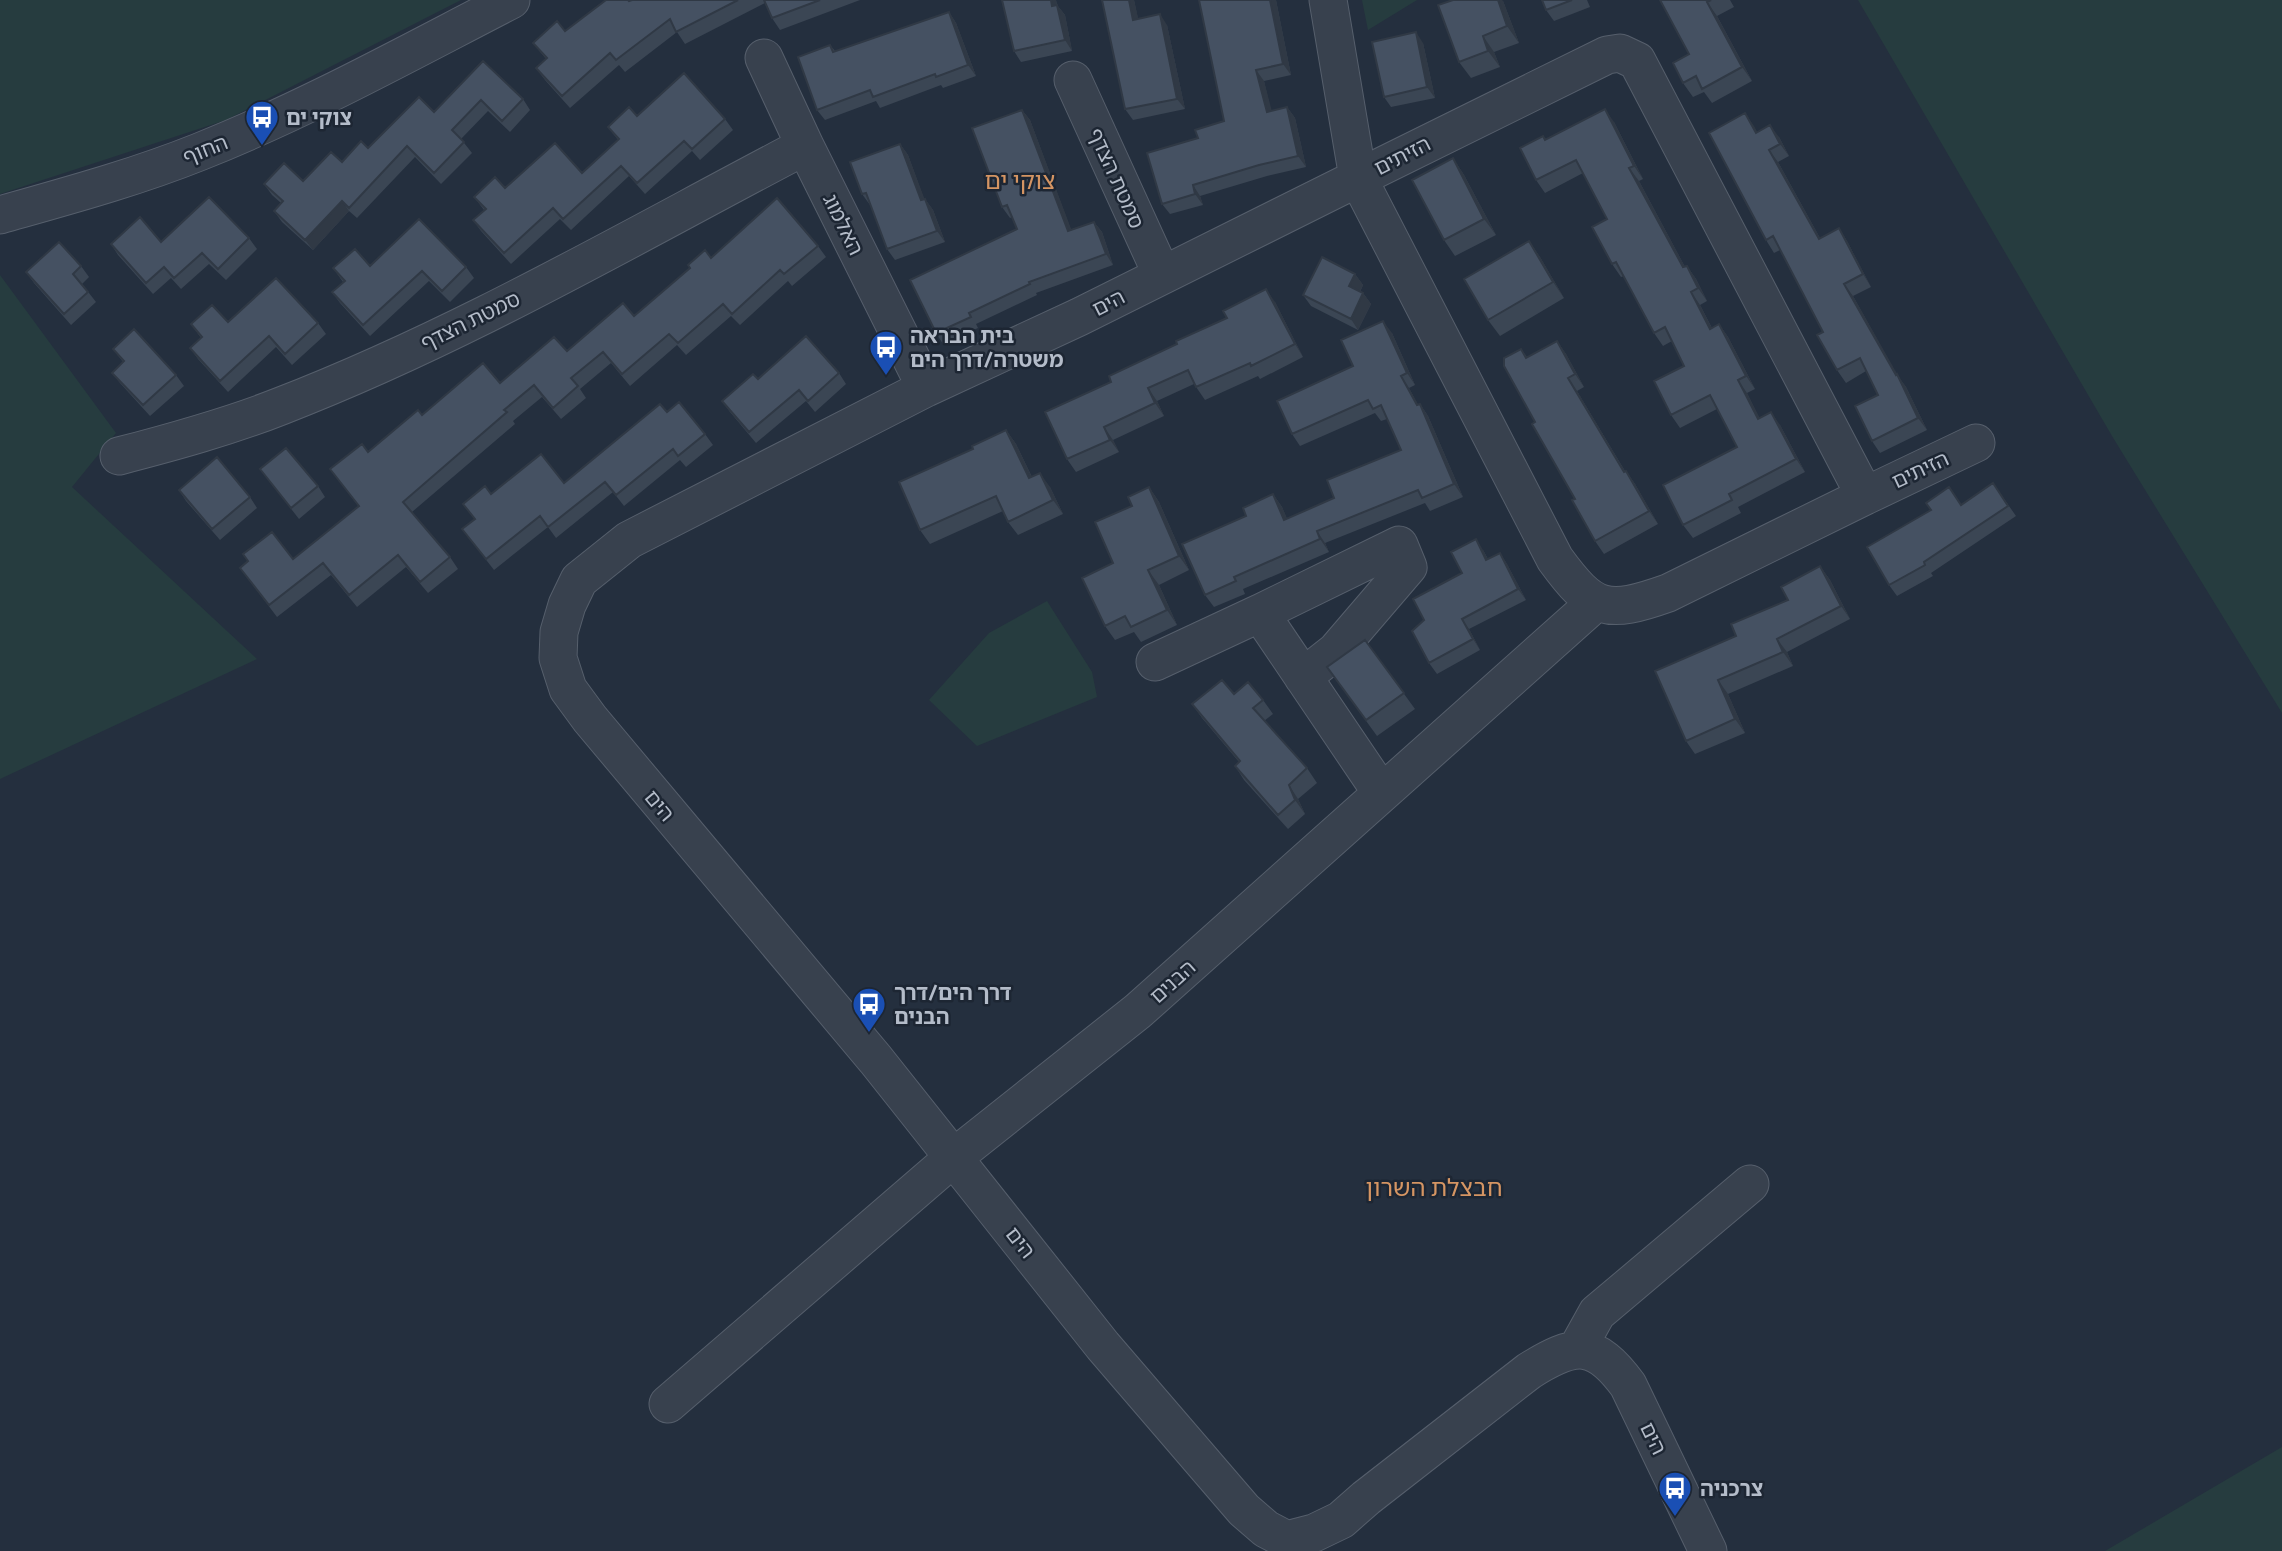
<svg xmlns="http://www.w3.org/2000/svg" width="2282" height="1551" font-family="'Titillium Web','Noto Sans Hebrew',sans-serif">
<style>
.green{fill:#263c3f}
.lines{fill:none;stroke-linecap:round;stroke-linejoin:round}
.minor-casing{stroke:#565f6c;stroke-width:39}
.minor{stroke:#38414e;stroke-width:37}
.wall{fill:#3b4654}
.shaded-wall{fill:#303945}
.building{fill:#455162;stroke:#303945;stroke-width:2}
.labels{text-anchor:middle;dominant-baseline:central;stroke-width:5;stroke-linejoin:round;paint-order:stroke}
.poi-label{font-size:21px;font-weight:bold;fill:#b4bcc9;stroke:#1d2633;text-anchor:start}
.street-label{font-size:21px;fill:#b4bcc9;stroke:#1d2633}
.quarter-label{font-size:24px;fill:#d59563;stroke:#1d2633}
</style>
<rect width="100%" height="100%" fill="#242f3e"/>
<path class="green" d="M0,0H461L226,120L0,194Z
M1362,0H1417L1368,30Z
M1858,0H2282V713L2112,436Z
M0,275L116,433L72,487L257,659L0,779Z
M1047,601L1092,672L1097,697L977,746L929,700L989,633Z
M2282,1447V1551H2105Z"/>
<g class="lines">
<defs>
<path id="minor" d="M1328,0L1358,178L1555,559C1593,611 1606,615 1668,593L1865,496L1637,61L1620,53L1607,55L1358,178L1079,317L926,388L629,540L579,580L567,605L559,632L558,658L568,689L590,719L876,1060L1103,1346L1244,1510L1266,1529L1287,1540L1314,1533L1341,1520L1366,1498L1529,1371C1575,1342 1595,1340 1628,1385L1708,1551
M764,58L805,146L926,388
M1073,80L1162,275
M0,215C67,196 134,178 199,152C307,109 408,53 511,0
M119,456C173,442 228,427 281,406C462,336 633,236 805,146
M1865,496L1976,443
M1155,662L1260,613
M1303,677L1336,651L1408,567L1399,545L1260,613L1381,792
M1577,1349L1597,1313L1750,1184
M668,1404L953,1158L1138,1011L1595,603"/>
</defs>
<use href="#minor" class="minor-casing"/>
<use href="#minor" class="minor"/>
</g>
<path class="wall" d="M632,0H860L780,30L772,18L765,3L685,44L677,32L625,72L619,65L570,108L545,80L536,68L546,59L533,43L565,31Z
M1002,0H1056L1057,5L1065,15L1072,51L1021,62L1014,51Z
M1134,0L1138,19L1167,25L1185,109L1133,120L1125,109Z
M1199,0H1276L1291,75L1264,81L1271,111L1287,107L1295,118L1306,167L1267,176L1200,196L1203,205L1170,214L1162,204L1198,138L1224,121Z
M1542,0H1587L1590,7L1554,21L1546,10Z
M1660,0H1730L1734,7L1717,16L1752,81L1712,103L1704,92L1693,97L1683,83L1689,54Z
M1503,1L1519,43L1494,52L1500,67L1471,78L1459,62Z
M949,12L956,23L976,76L943,88L941,85L880,108L876,101L825,120L817,110L830,45L835,51Z
M1423,43L1435,98L1391,107L1384,97Z
M483,61L523,99L530,110L510,132L488,111L461,139L472,153L441,184L415,157L357,218L349,211L313,250L282,222L274,211L281,203L272,195L264,184L303,181L368,148L434,112Z
M1022,110L1030,120L1071,230L1094,222L1102,232L1113,265L1036,293L1037,295L976,324L978,328L943,344L936,333L1017,229L1012,217L1010,218L1002,207Z
M1745,113L1757,132L1779,137L1789,156L1778,162L1820,238L1839,228L1847,241L1871,287L1853,296L1897,375L1906,387L1927,430L1880,453L1872,441L1878,395L1866,371L1846,383L1837,370L1823,332L1780,250L1774,253L1766,240Z
M637,116L725,119L733,130L700,160L692,151L645,194L629,176L571,230L560,219L511,264L481,231L473,220L484,210L474,197L505,188L582,173L618,140L608,127Z
M1614,122L1643,179L1639,181L1685,267L1687,266L1696,279L1707,301L1700,305L1712,328L1719,324L1728,337L1755,389L1747,393L1759,418L1780,425L1805,472L1738,507L1741,513L1693,538L1683,525L1737,447L1717,409L1680,428L1671,415L1684,366L1672,341L1663,346L1654,333L1624,276L1621,277L1612,264L1607,219L1583,173L1545,193L1536,180L1543,136L1546,139Z
M900,144L908,155L924,199H925L933,210L945,242L895,260L887,249L871,205H870L862,194Z
M1453,158L1464,175L1496,235L1455,256L1444,240Z
M249,238L257,249L226,280L209,264L181,289L171,278L153,294L118,255L111,244Z
M1529,241L1540,257L1564,298L1500,336L1488,320Z
M818,246L826,257L792,286L788,281L740,325L731,316L686,355L677,345L630,386L611,363L580,389L586,398L561,419L542,397L513,421L515,424L412,512L450,557L458,569L428,593L406,567L357,607L331,575L277,617L240,568L293,559L359,507L330,469L368,452L422,415L500,383L567,351L634,316L711,258Z
M81,266L89,277L82,284L96,302L71,325L34,283L26,272Z
M370,266L466,267L474,278L450,302L429,281L370,336L340,303L332,292L343,282L333,268Z
M1355,274L1363,285L1360,292L1363,293L1371,304L1358,330L1311,306L1303,295Z
M1275,302L1303,357L1260,379L1258,376L1205,400L1194,384L1157,401L1164,416L1113,440L1119,452L1076,472L1067,459L1111,382Z
M228,322L318,323L326,334L292,365L276,347L228,392L198,359L190,348L201,338L191,324Z
M1392,333L1415,385L1409,388L1418,405L1420,404L1428,416L1463,497L1430,511L1425,503L1325,543L1329,552L1243,589L1245,594L1214,607L1205,595L1246,516L1273,494L1282,507L1287,519L1334,498L1401,450L1387,419L1381,421L1375,413L1300,446L1292,434L1353,366Z
M1557,341L1566,354L1584,387L1577,391L1625,471H1626L1635,484L1658,524L1604,554L1595,541L1575,499L1535,422L1521,349L1527,357Z
M113,349L176,375L184,386L150,416L120,383L112,373L123,362Z
M839,373L846,384L815,412L806,401L756,443L730,412L722,401L758,379Z
M667,412L705,434L713,445L686,467L680,460L624,506L613,492L556,538L548,527L494,570L462,529L475,520L463,504L491,494L564,483Z
M1006,430L1016,444L1032,477L1050,487L1063,514L1018,535L1008,522L1003,511L930,544L920,530L973,449Z
M260,469L318,486L325,497L299,519Z
M1993,483L2016,516L1931,573L1933,576L1897,596L1889,585L1931,510L1962,505Z
M1149,487L1159,502L1189,570L1159,585L1177,625L1141,642L1134,632L1115,640L1105,626L1132,506Z
M179,490L250,497L257,508L220,540L186,501Z
M1483,550L1488,559L1500,553L1507,564L1526,600L1469,629L1480,650L1437,674L1429,663L1424,620L1462,573Z
M1820,566L1830,580L1850,619L1787,652L1793,666L1728,694L1745,733L1695,754L1686,741L1736,636L1788,600Z
M1365,640L1415,709L1377,736L1327,667Z
M1234,694L1263,700L1273,714L1264,721L1307,768L1317,783L1298,799L1305,814L1288,829L1244,780L1235,766L1239,762L1202,718L1192,704Z"/>
<path class="shaded-wall" d="M1051,0H1056L1059,17L1052,6Z
M1129,0H1134L1141,31L1133,20Z
M1270,0H1276L1291,75L1283,64Z
M1498,0H1502L1503,1L1519,43L1507,26Z
M1707,2L1717,16L1752,81L1742,67Z
M1057,5L1065,15L1072,51L1065,40Z
M949,12L956,23L976,76L968,65Z
M1160,14L1167,25L1185,109L1177,99Z
M1416,32L1423,43L1435,98L1427,87Z
M1483,36L1494,52L1500,67L1488,51Z
M1256,70L1264,81L1275,123L1267,112Z
M1287,107L1295,118L1306,167L1298,156Z
M1605,109L1614,122L1643,179L1634,166Z
M1022,110L1030,120L1076,242L1068,231Z
M1745,113L1754,126L1764,145L1756,133Z
M1770,125L1779,137L1789,156L1780,144Z
M900,144L908,155L929,211L921,200Z
M1769,150L1778,162L1827,251L1819,239Z
M1453,158L1464,175L1496,235L1484,219Z
M1629,168L1639,181L1692,280L1683,267Z
M1193,185L1200,196L1203,205L1195,194Z
M925,199L933,210L945,242L937,231Z
M342,201L349,211L313,250L305,240Z
M1094,222L1102,232L1113,265L1106,254Z
M1839,228L1847,241L1871,287L1863,274Z
M1529,241L1540,257L1564,298L1553,282Z
M1687,266L1696,279L1707,301L1698,288Z
M1355,274L1363,285L1357,297L1349,286Z
M1844,284L1853,296L1900,379L1897,374L1906,387L1927,430L1918,418L1896,375Z
M1266,289L1275,302L1303,357L1295,344Z
M1691,292L1700,305L1719,342L1710,329Z
M1363,293L1371,304L1358,330L1351,319Z
M1383,321L1392,333L1415,385L1407,373Z
M1719,324L1728,337L1755,389L1746,376Z
M1557,341L1566,354L1584,387L1575,374Z
M1401,376L1409,388L1425,417L1420,404L1428,416L1463,497L1454,484L1417,405Z
M1568,378L1577,391L1633,485L1624,472Z
M1738,380L1747,393L1767,432L1758,419Z
M1148,388L1157,401L1164,416L1155,403Z
M1771,412L1780,425L1805,472L1796,459Z
M1104,427L1113,440L1119,452L1110,440Z
M1006,430L1016,444L1039,492L1029,478Z
M1626,471L1635,484L1658,524L1649,511Z
M1040,473L1050,487L1063,514L1053,500Z
M1149,487L1159,502L1189,570L1179,556Z
M1273,494L1282,507L1293,532L1284,520Z
M1317,531L1325,543L1329,552L1320,539Z
M1476,539L1483,550L1494,571L1486,560Z
M1500,553L1507,564L1526,600L1518,589Z
M1820,566L1830,580L1850,619L1841,606Z
M1148,570L1159,585L1177,625L1167,610Z
M1462,619L1469,629L1480,650L1473,639Z
M1777,639L1787,652L1793,666L1783,652Z
M1718,680L1728,694L1745,733L1735,719Z
M1289,785L1298,799L1305,814L1295,800Z"/>
<path class="building" d="M606,0H628L629,1L632,0H738L676,32L670,19L616,60L610,53L562,96L536,68L547,58L533,43L557,21L565,31Z
M764,0H820L772,18Z
M1002,0H1051L1052,6L1057,5L1065,40L1014,51Z
M1102,0H1129L1133,20L1160,14L1177,99L1125,109Z
M1199,0H1270L1283,64L1256,70L1267,112L1287,107L1298,156L1259,165L1193,185L1195,194L1162,204L1147,153L1198,138L1195,130L1224,121Z
M1453,0H1498L1507,26L1483,36L1488,51L1459,62L1438,5Z
M1542,0H1572L1546,10Z
M1660,0H1711L1707,2L1742,67L1702,89L1696,76L1683,83L1673,63L1689,54Z
M949,12L968,65L936,77L935,74L873,97L870,90L817,110L798,57L830,45L833,52Z
M1416,32L1427,87L1384,97L1372,42Z
M483,61L523,99L502,121L481,100L452,130L464,142L434,173L407,146L349,208L342,201L305,240L274,211L283,201L264,184L284,163L303,181L331,152L342,162L361,141L368,148L419,97L434,112Z
M684,73L725,119L692,149L684,141L637,183L621,166L563,219L553,208L504,253L473,220L486,209L474,197L495,177L505,188L555,143L582,173L619,139L608,127L629,107L637,116Z
M1605,109L1634,166L1629,168L1683,267L1687,266L1698,288L1691,292L1710,329L1719,324L1746,376L1738,380L1758,419L1771,412L1796,459L1729,494L1732,500L1683,525L1663,485L1737,447L1710,395L1671,415L1654,381L1684,366L1665,327L1654,333L1616,262L1612,264L1592,227L1607,219L1576,160L1536,180L1520,148L1543,136L1545,140Z
M1022,110L1068,231L1094,222L1106,254L1029,282L1030,284L969,313L971,317L936,333L910,280L1017,229L1007,205L1002,207L972,128Z
M1745,113L1756,133L1770,125L1780,144L1769,150L1819,239L1839,228L1863,274L1844,284L1896,375L1897,374L1918,418L1872,441L1855,406L1878,395L1860,358L1837,370L1817,335L1823,332L1773,236L1766,240L1709,133Z
M900,144L921,200L925,199L937,231L887,249L866,193L862,194L850,162Z
M1453,158L1484,219L1444,240L1412,180Z
M209,197L249,238L218,269L202,253L174,278L164,267L146,283L111,244L140,217L161,242Z
M777,198L818,246L784,274L780,270L732,314L723,304L678,343L669,334L622,374L603,352L571,378L578,386L553,408L534,385L504,410L507,412L403,502L450,557L420,582L398,555L349,595L323,563L269,605L240,568L248,561L243,554L272,532L293,559L359,506L330,469L362,444L368,452L418,410L422,415L483,363L500,383L554,337L567,351L623,303L634,316L690,268L688,265L705,250L711,258Z
M419,219L466,267L442,291L422,271L363,325L332,292L345,281L333,268L355,249L370,266Z
M1529,241L1553,282L1488,320L1464,279Z
M59,242L81,266L73,274L88,292L64,314L26,272Z
M1322,257L1355,274L1349,286L1363,293L1351,319L1303,295Z
M276,278L318,323L285,354L269,336L220,381L190,348L202,337L191,324L212,305L228,322Z
M1266,289L1295,344L1251,366L1250,363L1196,387L1188,370L1148,388L1155,403L1104,427L1110,440L1067,459L1045,412L1111,382L1109,376L1177,344L1176,341L1227,318L1223,311Z
M1383,321L1407,373L1401,376L1417,405L1420,404L1454,484L1422,498L1418,490L1317,531L1320,539L1234,577L1236,581L1205,595L1182,544L1246,516L1243,508L1273,494L1284,520L1334,498L1327,480L1401,450L1381,405L1373,409L1368,400L1292,434L1277,401L1353,366L1341,340Z
M134,329L176,375L143,405L112,373L124,361L113,349Z
M806,336L839,373L808,401L799,390L749,432L722,401L753,374L758,379Z
M1557,341L1575,374L1568,378L1624,472L1626,471L1649,511L1595,541L1572,500L1575,499L1532,424L1535,422L1504,366V358L1521,349L1526,358Z
M679,402L705,434L678,456L673,449L616,495L605,482L548,527L540,516L486,559L462,529L475,519L463,504L485,486L491,494L541,454L564,483L660,404L667,412Z
M1006,430L1029,478L1040,473L1053,500L1008,522L996,496L920,530L899,482L973,449L972,446Z
M286,448L318,486L291,508L260,469Z
M217,457L250,497L212,529L179,490Z
M1993,483L2008,506L1924,562L1925,565L1889,585L1867,547L1931,510L1926,503L1949,487L1961,505Z
M1149,487L1179,556L1148,570L1167,610L1131,627L1125,616L1105,626L1082,578L1113,563L1095,522L1132,506L1128,497Z
M1476,539L1486,560L1500,553L1518,589L1462,619L1473,639L1429,663L1412,631L1424,620L1413,599L1462,573L1451,552Z
M1820,566L1841,606L1777,639L1783,652L1718,680L1735,719L1686,741L1655,671L1736,636L1731,624L1788,600L1781,587Z
M1365,640L1404,693L1366,720L1327,667Z
M1222,680L1234,694L1248,682L1263,700L1253,708L1307,768L1289,785L1295,800L1278,815L1235,766L1240,761L1192,704Z"/>
<defs>
<symbol id="bus-pin" viewBox="-11 -11 22 30"><path d="M0 17L-7.5 6A9.5 9.5 0 1 1 7.5 6Z" fill="#1a4fb4" stroke="#1d2633"/><path d="M-5-6H5V4H4V6H2V4H-2V6H-4V4H-5ZM-3.5-4V0h7V-4ZM-3.5 1.2v1.5H-2V1.2ZM2 1.2v1.5H3.5V1.2Z" fill="#fff"/></symbol>
</defs>
<g fill-rule="evenodd">
<use href="#bus-pin" x="243" y="98" width="38" height="52"/>
<use href="#bus-pin" x="867" y="328" width="38" height="52"/>
<use href="#bus-pin" x="850" y="985" width="38" height="52"/>
<use href="#bus-pin" x="1656" y="1469" width="38" height="52"/>
</g>
<g class="labels">
<g class="poi-label">
<text x="286" y="117">צוקי ים</text>
<text x="910" y="335">בית הבראה<tspan x="910" dy="24">משטרה/דרך הים</tspan></text>
<text x="894" y="992">דרך הים/דרך<tspan x="894" dy="24">הבנים</tspan></text>
<text x="1700" y="1488">צרכניה</text>
</g>
<g class="street-label">
<text transform="translate(205 149) rotate(-22)">החוף</text>
<text transform="translate(1402 155) rotate(-27)">הזיתים</text>
<text transform="translate(1117 178) rotate(66)">סמטת הצדף</text>
<text transform="translate(844 224) rotate(64)">האלמוג</text>
<text transform="translate(1108 302) rotate(-27)">הים</text>
<text transform="translate(470 320) rotate(-26)">סמטת הצדף</text>
<text transform="translate(1920 469) rotate(-25)">הזיתים</text>
<text transform="translate(660 805) rotate(50)">הים</text>
<text transform="translate(1172 981) rotate(-42)">הבנים</text>
<text transform="translate(1021 1242) rotate(52)">הים</text>
<text transform="translate(1654 1438) rotate(64)">הים</text>
</g>
<g class="quarter-label">
<text x="1020" y="180">צוקי ים</text>
<text x="1434" y="1187">חבצלת השרון</text>
</g>
</g>
</svg>
